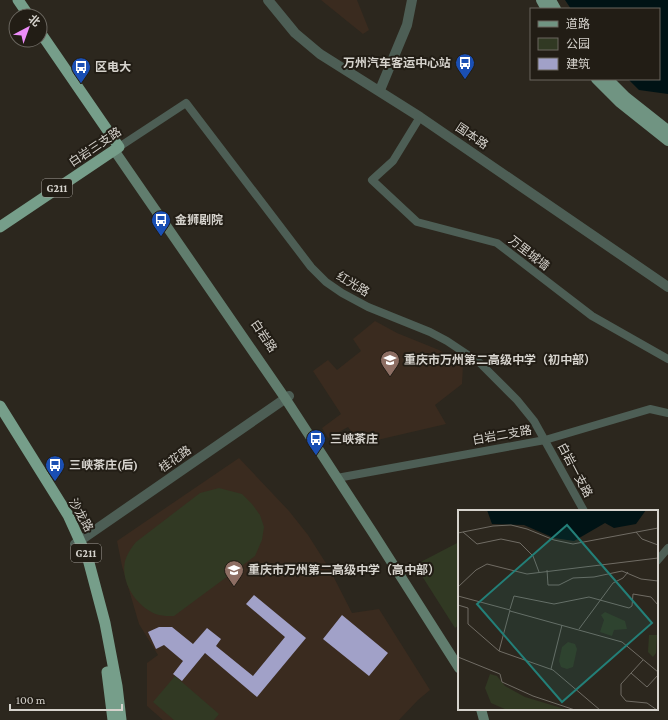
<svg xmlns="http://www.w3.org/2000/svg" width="668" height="720" font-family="'Crimson Pro','Noto Sans SC',serif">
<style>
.education{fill:#3a2b1f}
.green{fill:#313923}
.water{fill:#001315}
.building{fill:#a1a1c8}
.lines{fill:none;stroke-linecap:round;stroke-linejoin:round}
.minor{stroke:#4d5e55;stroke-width:8}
.tertiary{stroke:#4d5e55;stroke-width:10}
.secondary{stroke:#617d6e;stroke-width:10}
.primary{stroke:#709482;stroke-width:10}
.trunk{stroke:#769e8a;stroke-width:11}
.labels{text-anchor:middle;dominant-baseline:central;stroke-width:4;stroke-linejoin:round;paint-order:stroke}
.shield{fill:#221d15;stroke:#a09c96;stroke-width:1}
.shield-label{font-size:11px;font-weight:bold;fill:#d6d3cd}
.poi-label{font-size:12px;font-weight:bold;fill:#d6d3cd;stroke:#221d15;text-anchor:start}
.street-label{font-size:12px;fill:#d6d3cd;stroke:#221d15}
.inset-road{fill:none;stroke:#706c64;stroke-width:1}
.view{fill:#237f78;fill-opacity:0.15;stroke:#237f78;stroke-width:2}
.inset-edge{fill:none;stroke:#d6d3cd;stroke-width:2}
</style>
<rect width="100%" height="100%" fill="#2c271e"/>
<path class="education" d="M321,0H357L369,30L363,34Z
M375,321L397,333L439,350L463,365L462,384L435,405L446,424L360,444L348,427L328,438L322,428L341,414L313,371L328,360L337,370L361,351L353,339Z
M239,458L289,511L308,535L329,568L352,613L379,609L430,690L418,700L399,720H163L147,706V663L158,655L139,624L122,566L117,541Z"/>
<path class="green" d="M219,488L242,494L252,504L260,515L264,527L262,540L255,556L174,616C169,616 163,616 159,615C138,609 120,583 125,561C127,554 131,548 136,542L200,493Z
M459,542V625L455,628L415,565Z
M175,676L219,714L214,720H174L153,702Z"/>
<path class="water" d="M565,0H668V94L639,90L628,79H659V9H571Z"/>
<path class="building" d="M254,595L306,638L257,697L205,653L182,681L173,674L183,661L164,645L156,649L148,632L159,627H172L193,644L207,628L221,639L216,646L253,676L285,637L246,604Z
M342,615L388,653L369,676L323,639Z"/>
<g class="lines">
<path class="minor" d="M420,117L393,161L372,180L417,222L497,243L592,316L668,359
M119,147L186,103L311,267L326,282L342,293L368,307L430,332L447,341L480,363L517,400L534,421L584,511
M337,478L545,440L650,409L668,413
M657,561L668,548"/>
<path class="tertiary" d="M268,0L295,33L320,54L420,117L668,287
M380,90L407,25L412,0
M75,544L289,396"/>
<path class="secondary" d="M114,150L285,398L373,533L459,668
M481,709L484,720"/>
<path class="primary" d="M541,0L546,9
M551,0L556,9
M596,79L619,102L668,141
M608,79L626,97L668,130"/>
<path class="trunk" d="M18,0L29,16
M0,227L119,147L40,32
M0,406L68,515L88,559L105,623L117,686L121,720
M107,672L113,720"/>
</g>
<defs>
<symbol id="bus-pin" viewBox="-11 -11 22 30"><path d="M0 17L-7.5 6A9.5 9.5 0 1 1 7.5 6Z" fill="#1a4fb4" stroke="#221d15"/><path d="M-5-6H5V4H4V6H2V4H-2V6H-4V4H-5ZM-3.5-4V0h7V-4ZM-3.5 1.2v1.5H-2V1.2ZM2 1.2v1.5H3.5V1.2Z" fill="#fff"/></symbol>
<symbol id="school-pin" viewBox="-11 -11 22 30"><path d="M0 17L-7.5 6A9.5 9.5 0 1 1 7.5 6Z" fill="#8d6e63" stroke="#221d15"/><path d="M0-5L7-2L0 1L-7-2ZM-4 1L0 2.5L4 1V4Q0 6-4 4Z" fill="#fff"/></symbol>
</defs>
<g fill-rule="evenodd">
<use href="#bus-pin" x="454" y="52" width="22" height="30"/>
<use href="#bus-pin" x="70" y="56" width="22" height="30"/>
<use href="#bus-pin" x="150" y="209" width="22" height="30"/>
<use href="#school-pin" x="379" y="349" width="22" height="30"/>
<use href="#bus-pin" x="305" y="428" width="22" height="30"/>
<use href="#bus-pin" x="44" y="454" width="22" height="30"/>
<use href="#school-pin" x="223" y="559" width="22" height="30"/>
</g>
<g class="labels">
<g class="shield">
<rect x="42" y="179" width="30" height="18" rx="3"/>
<rect x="71" y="544" width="30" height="18" rx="3"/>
</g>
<g class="shield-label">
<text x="57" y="188">G211</text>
<text x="86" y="553">G211</text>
</g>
<g class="poi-label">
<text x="451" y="63" text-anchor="end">万州汽车客运中心站</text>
<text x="95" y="67">区电大</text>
<text x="175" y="220">金狮剧院</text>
<text x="404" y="360">重庆市万州第二高级中学（初中部）</text>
<text x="330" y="439">三峡茶庄</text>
<text x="69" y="465">三峡茶庄(后)</text>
<text x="248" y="570">重庆市万州第二高级中学（高中部）</text>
</g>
<g class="street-label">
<text transform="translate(472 136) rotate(34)">国本路</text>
<text transform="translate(95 147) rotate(-34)">白岩三支路</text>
<text transform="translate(529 253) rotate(38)">万里城墙</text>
<text transform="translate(353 284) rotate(31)">红光路</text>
<text transform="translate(264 336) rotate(56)">白岩路</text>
<text transform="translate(502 435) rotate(-10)">白岩二支路</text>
<text transform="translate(175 459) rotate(-35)">桂花路</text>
<text transform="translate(575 470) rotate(62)">白岩一支路</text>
<text transform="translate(81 515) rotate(61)">沙龙路</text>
</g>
</g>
<g transform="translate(458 510)">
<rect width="200" height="200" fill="#2c271e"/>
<path d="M147,102L167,111L169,119L156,120L154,126L142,122L146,110L143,105ZM191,125H199L198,143L195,147L190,142ZM110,132L117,134L119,139L115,157L109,159L103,157L101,151L104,137ZM32,164L39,166L47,176L67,187L110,200H49L33,193L27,178Z" fill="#313923"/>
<path d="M29,0H188L178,14L156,18L147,13L116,31L96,28L66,15L34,14Z" fill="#001315"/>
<path class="inset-road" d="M5,22L19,34L43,29L62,33L75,46L81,62M178,22L184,29L200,35M0,23L35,16L53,15L69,19L96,30L115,34L200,18M89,60L90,75H101L115,68L136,67L164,61L183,69L200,71M0,77L18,60L29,54L69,64L200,48M0,86L52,100L41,141M0,95L10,98V114L41,141L95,160L142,200M52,99L56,86L96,94L131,87L171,98L174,96L175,84L193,87L200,95M52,101L164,132L200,162M121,119L155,73L165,68L170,62M0,147L42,164L44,172L75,186L117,200M185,150L163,174V185L168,191L189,193L199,200M93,159L104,115M173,163L189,177L200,165"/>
<path class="view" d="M109,15L194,113L104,192L19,94Z"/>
<rect width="200" height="200" class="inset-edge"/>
</g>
<rect x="530" y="8" width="130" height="72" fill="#221d15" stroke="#6a665f"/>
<rect x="538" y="21" width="20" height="6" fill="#709482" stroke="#6a665f"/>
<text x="566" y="28" font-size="12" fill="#d6d3cd">道路</text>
<rect x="538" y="38" width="20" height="12" fill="#313923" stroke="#6a665f"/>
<text x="566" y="48" font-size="12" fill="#d6d3cd">公园</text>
<rect x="538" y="58" width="20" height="12" fill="#a1a1c8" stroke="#6a665f"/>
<text x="566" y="68" font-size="12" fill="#d6d3cd">建筑</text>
<g transform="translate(28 28) rotate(41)"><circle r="19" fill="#221d15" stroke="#6a665f"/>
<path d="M0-3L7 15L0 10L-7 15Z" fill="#ed8cf9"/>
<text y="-6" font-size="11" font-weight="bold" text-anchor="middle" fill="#d6d3cd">北</text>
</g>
<path d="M10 704v6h112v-6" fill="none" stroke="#d6d3cd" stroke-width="2"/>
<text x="16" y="704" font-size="12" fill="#d6d3cd" stroke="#221d15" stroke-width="3" paint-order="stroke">100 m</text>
</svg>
